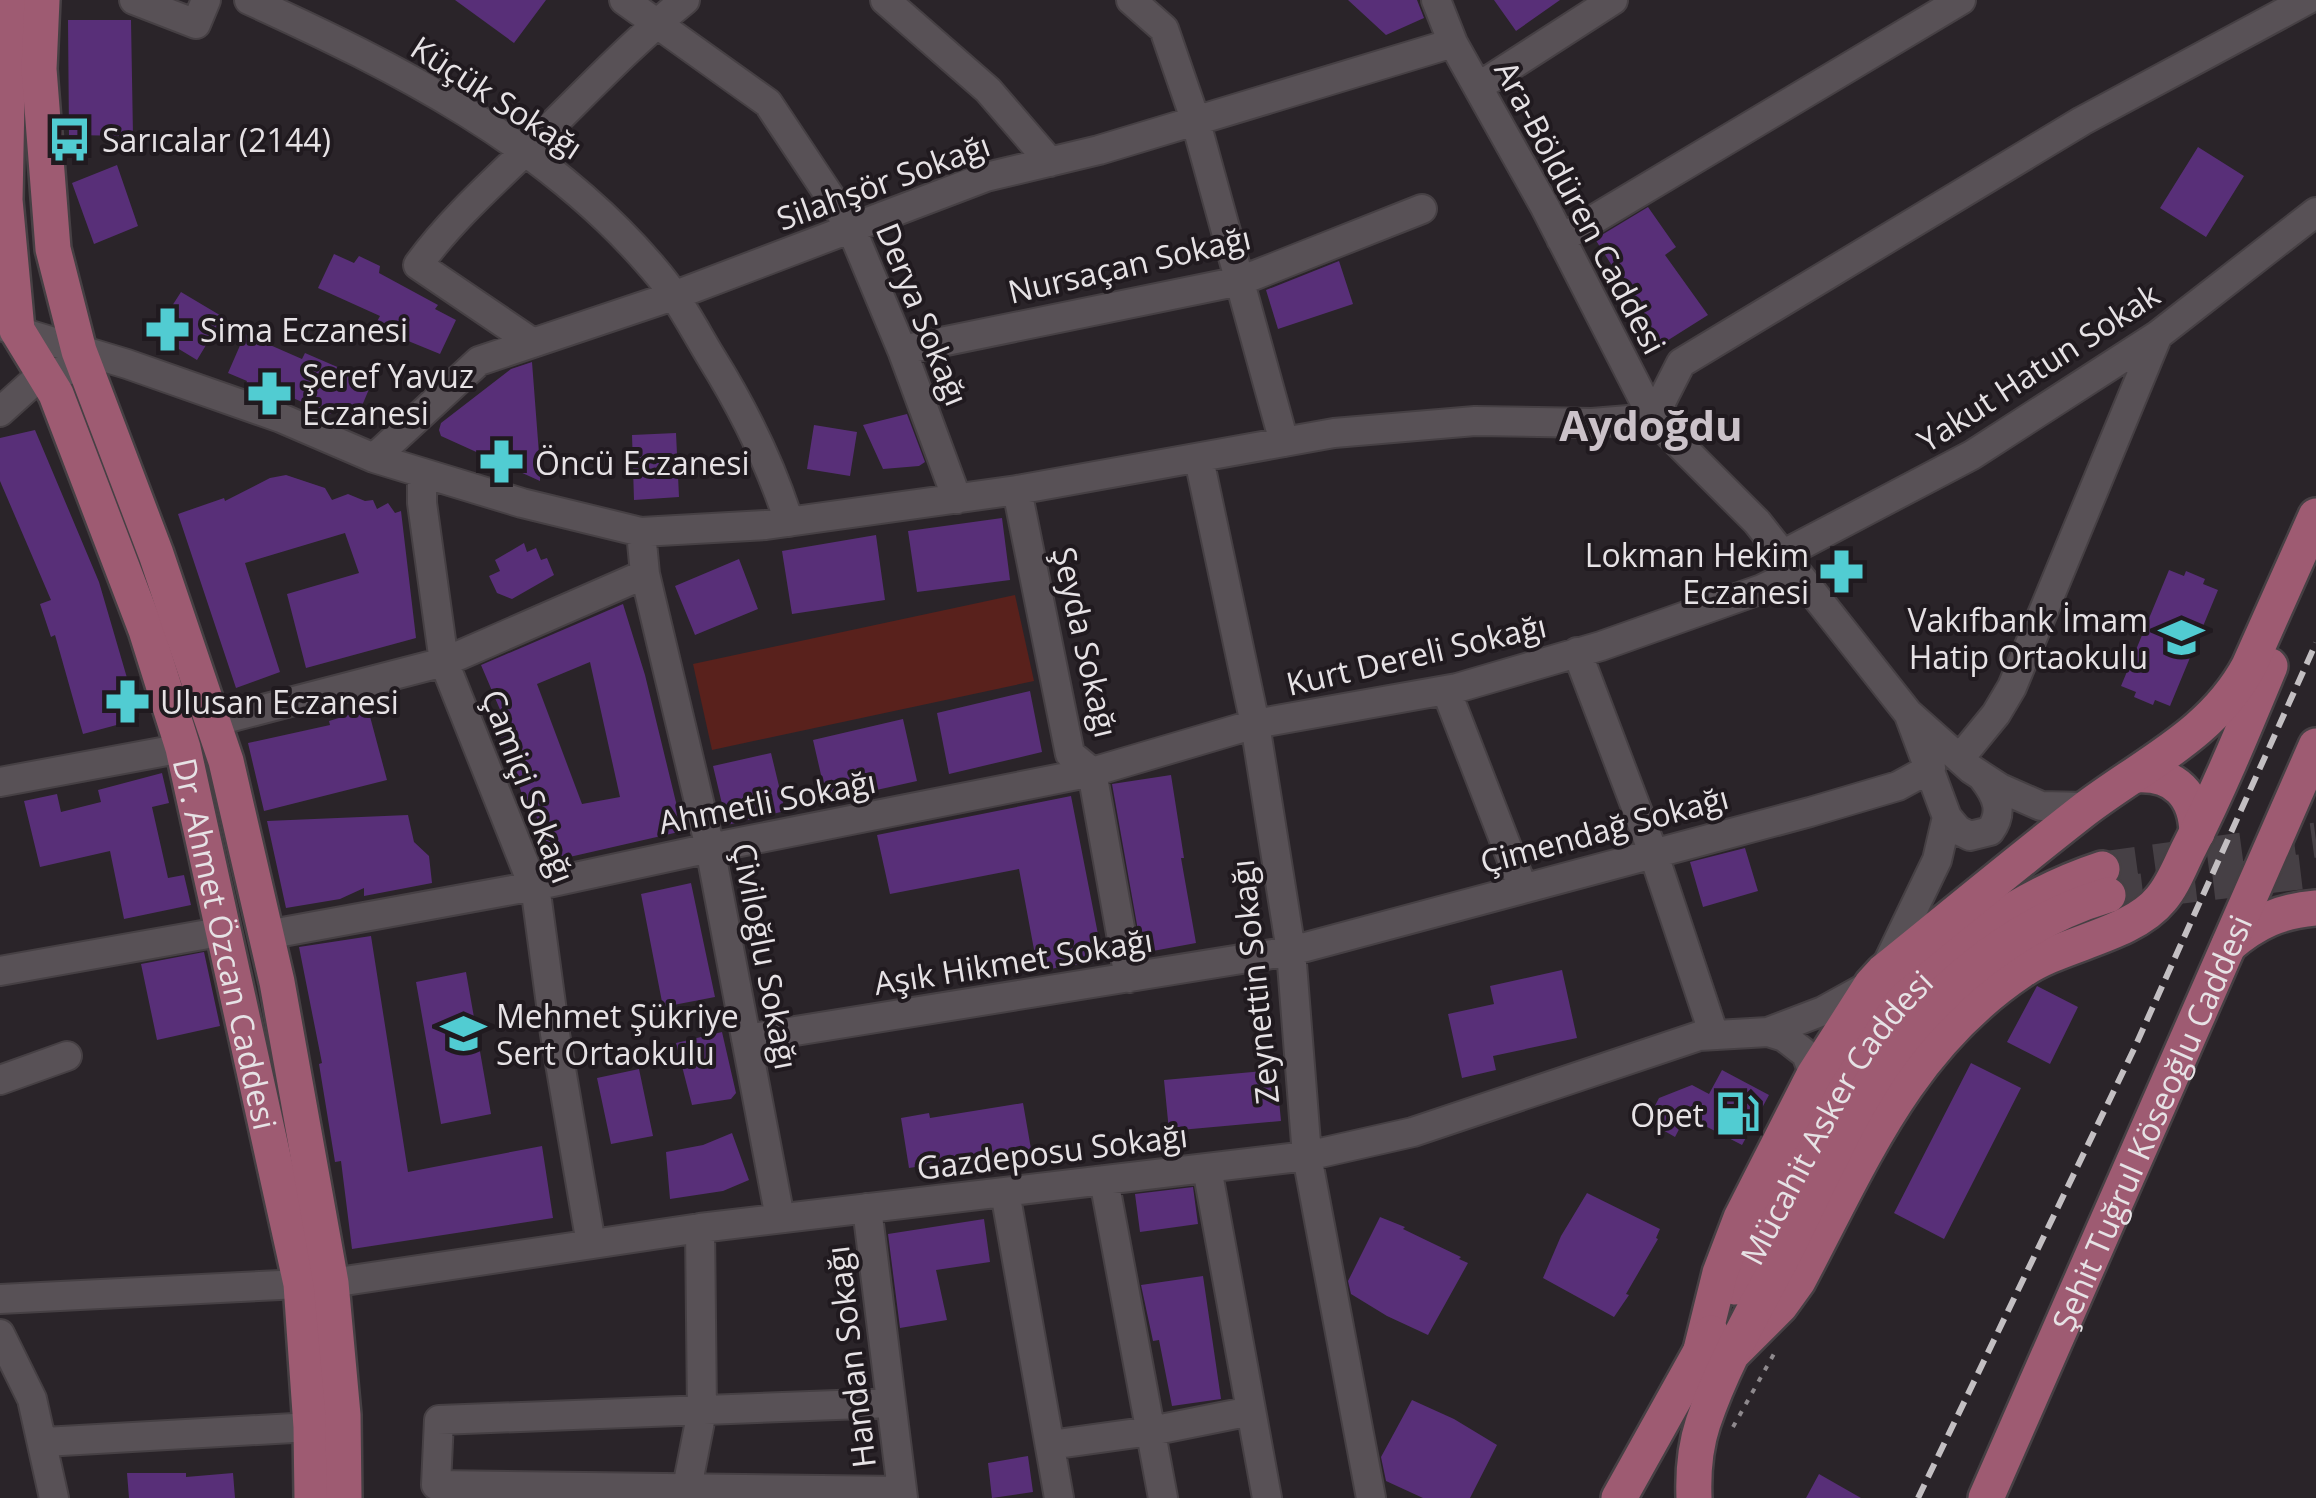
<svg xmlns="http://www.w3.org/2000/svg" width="2316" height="1498" font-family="'Open Sans',sans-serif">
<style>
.green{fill:#59211c}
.building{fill:#582f78;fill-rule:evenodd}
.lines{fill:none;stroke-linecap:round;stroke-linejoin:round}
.major-tunnel{stroke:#464045;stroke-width:35;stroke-dasharray:35 18;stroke-linecap:butt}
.minor-casing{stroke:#464044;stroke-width:32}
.major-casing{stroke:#464044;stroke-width:40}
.path{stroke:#8e898d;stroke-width:4;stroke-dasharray:5 8;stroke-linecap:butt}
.minor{stroke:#585156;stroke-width:28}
.major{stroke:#9e5b72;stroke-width:35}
.rail{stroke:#c3bfc2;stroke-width:6;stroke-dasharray:15 8;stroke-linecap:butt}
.labels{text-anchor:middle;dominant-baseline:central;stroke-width:8;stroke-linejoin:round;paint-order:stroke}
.street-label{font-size:32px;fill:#e6e2e5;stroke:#201a1f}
.poi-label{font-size:32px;fill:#e6e2e5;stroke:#201a1f;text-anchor:start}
.district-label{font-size:42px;font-weight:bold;fill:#cbc2c9;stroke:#201a1f}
</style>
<rect width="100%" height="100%" fill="#2a2429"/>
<path class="green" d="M1015,595L1034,681L712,750L693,664Z"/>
<path class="building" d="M455,0H546L514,43Z
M1348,0H1417L1424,18L1386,35Z
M1494,0H1560L1516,31Z
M68,20H131L133,136L69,135Z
M2198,147L2244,176L2206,237L2160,208Z
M117,165L138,226L94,244L72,183Z
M1648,207L1676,247L1665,255L1708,315L1662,344L1595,239Z
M334,254L354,263L359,256L380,266L379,273L438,305L435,309L456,320L440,354L374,327L380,316L318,288Z
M1339,261L1353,304L1278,329L1266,290Z
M181,292L223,317L197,360L154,334Z
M245,334L302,359L305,353L372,382L356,420L334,410L331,414L288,396L287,399L245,386L247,381L228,373Z
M532,362L540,467V481L441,436L439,430L441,423L511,369Z
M907,414L925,462L919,466L883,469L863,425Z
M814,425L857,432L850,476L807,469Z
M35,430L99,582L139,719L83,734L55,635L51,637L40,604L51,600L0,481V438Z
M676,433L679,497L634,500L632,435Z
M286,475L325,488L332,500L348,494L365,501L373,500L377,509L388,503L395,513L401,511L416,638L306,668L287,594L359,573L345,533L245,563L280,672L236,688L178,514L224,498L225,501L270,478Z
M1002,518L1010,580L917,592L908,531Z
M876,535L885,600L792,614L782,551Z
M524,543L527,552L536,548L541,560L547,558L554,575L512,599L497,593L489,576L500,571L495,560Z
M739,559L758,609L695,635L675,586Z
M2169,570L2184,576L2186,571L2205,579L2203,584L2218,590L2170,706L2155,700L2153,705L2134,697L2136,692L2121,686Z
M623,604L645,675L683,831L552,861L534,810L529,812L495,723L504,719L481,665ZM590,662L620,797L582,804L537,684Z
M1030,691L1042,752L949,774L937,713Z
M368,709L387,780L264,811L248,743L330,725L329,721Z
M903,719L917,781L827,801L813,740Z
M771,753L785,811L727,825L713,766Z
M162,773L169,803L152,807L168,878L184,875L191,905L124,919L110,851L40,867L24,801L57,794L61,812L101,802L98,790Z
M1171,775L1184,858H1181L1196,943L1142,953L1112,784Z
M1071,796L1103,960L1038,971L1019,869L890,894L877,835Z
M408,815L414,842L429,856L432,883L364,896V888L340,899L286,908L267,821Z
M1745,848L1758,891L1703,907L1690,862Z
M691,883L715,997L663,1007L641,894Z
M371,936L408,1172L542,1146L553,1218L352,1249L341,1161L335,1162L319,1064L322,1063L299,947Z
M204,952L220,1026L157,1040L141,964Z
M1562,970L1577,1038L1493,1056L1496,1070L1462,1078L1448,1014L1494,1004L1490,986Z
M466,972L491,1114L441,1124L416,982Z
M2037,986L2078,1007L2050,1064L2007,1042Z
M722,1032L736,1093L731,1099L692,1105L676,1043Z
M1971,1063L2021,1088L1944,1239L1894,1213Z
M639,1069L653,1136L611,1144L597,1078Z
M1276,1070L1281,1121L1169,1131L1164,1080Z
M1722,1070L1769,1095L1742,1145L1686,1116L1675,1137L1647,1121L1659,1098L1692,1085L1709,1094Z
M1023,1103L1031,1149L909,1168L901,1118L929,1113L930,1118Z
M732,1133L749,1180L723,1191L670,1199L666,1152L703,1145Z
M1193,1187L1198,1224L1140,1232L1135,1194Z
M1587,1193L1660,1229L1656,1238L1658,1239L1626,1294L1629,1295L1614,1317L1543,1278L1561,1236Z
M1380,1217L1405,1227L1403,1229L1461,1257L1459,1259L1468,1263L1428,1335L1387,1316L1351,1294L1348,1281Z
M984,1219L990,1262L936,1270L947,1320L900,1328L888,1234Z
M1203,1276L1221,1399L1172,1406L1159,1340L1153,1341L1141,1285Z
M1412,1400L1454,1419L1497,1445L1470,1498H1423L1386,1481L1381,1457Z
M1028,1456L1033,1492L992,1498L988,1463Z
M127,1473H186V1477L233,1473L235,1498H129Z
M1819,1474L1861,1498H1806Z"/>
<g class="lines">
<path class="major-tunnel" d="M2102,869L2316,840
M2108,895L2316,870"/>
<defs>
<path id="minor" d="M134,0L196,24L206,0
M249,0C396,67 547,143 653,268C676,294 693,327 711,357C744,410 770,462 789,522
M624,0L768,103L851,228L902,350L957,499
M885,0L988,90L1050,162
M1131,0L1164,29L1195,119L1284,442
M1436,0L1453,43L1545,207L1653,418L1757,522L1908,713L1971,769L2000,788L2041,806L2087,807
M1478,87L1613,0
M1561,239L1961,0
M7,328L127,364L281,418L374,458L522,503L641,532L766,525L1017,490L1334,433L1475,421L1592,423L1653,418L1681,363L2082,121L2307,0
M533,343L418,265C452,218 498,178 540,137C587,91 633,42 685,0
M902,350L1240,281L1422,209
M0,412L43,373L86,368
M374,458L479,361L673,296L986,177L1099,150L1453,43
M1199,459L1255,724L1291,951L1307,1156L1371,1498
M422,473V503L444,662L536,893L555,1034L591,1244
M1017,490L1070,754L1092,772L1129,978
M641,532L645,574L710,848L780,1218
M1782,555L1972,455L2158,335L2316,212
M1577,652L1653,852L1714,1035
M1446,690L1522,886
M213,722L444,662L645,574
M1960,758L1996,714L2012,687L2158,335
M0,782L183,748
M1947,817L1958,830L1970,836L1990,831C2004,812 1997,796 1983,778
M266,935L534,886L710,848L1092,772L1255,724L1457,688L1601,646L1762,589L1796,573
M1886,966L1937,860L1947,817L1909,715
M0,971L225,931
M1768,1032L1823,1011L1870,985
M746,1039L1291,951L1810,812L1898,786L1931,768
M0,1080L67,1056
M1207,1168L1267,1498
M1104,1180L1163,1498
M1005,1192L1059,1498
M867,1208L903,1498
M331,1283L700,1228L1307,1156L1413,1132L1699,1036L1768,1032L1784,1037L1806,1054L1814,1075
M0,1299L301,1284
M0,1334L32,1399L54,1498
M891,1403L439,1420L436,1485L902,1491
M44,1442L311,1427
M1050,1445L1151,1431L1251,1411
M685,1498L702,1411L700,1228"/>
<g id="major">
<path id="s1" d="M9,0L5,200L17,330L56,394L146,630L183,748L301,1284L311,1427L312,1498"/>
<path d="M42,0L39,69L53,249L79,351L156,554L226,761L277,982L331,1283L343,1415L344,1498"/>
<path d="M2137,775C2175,773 2196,795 2197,833"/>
<path d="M2229,945C2256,922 2280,911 2316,908"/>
<path id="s2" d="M1735,1287C1760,1239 1785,1192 1810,1144C1835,1097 1859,1048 1895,1008C1950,946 2023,895 2102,869"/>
<path d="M1735,1351L1780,1306L1798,1281C1861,1163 1906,1048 2021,971C2061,943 2131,936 2161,899C2174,884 2181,863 2190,846C2220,787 2245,726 2270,666"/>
<path d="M1700,1354L1720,1273L1741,1218L1814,1075L1872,984L1883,972C1950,918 2016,863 2084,810C2144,764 2212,735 2249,666L2316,516"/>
<path d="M1619,1498L1711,1333"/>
<path d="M1694,1498C1693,1472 1695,1447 1703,1423C1723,1363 1757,1306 1786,1250C1824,1174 1857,1090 1914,1025C1964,967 2033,917 2108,895"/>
<path id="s3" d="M1986,1498L2316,746"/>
</g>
</defs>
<use href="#minor" class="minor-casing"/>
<use href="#major" class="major-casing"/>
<path class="path" d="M1733,1427L1775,1352"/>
<use href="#minor" class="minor"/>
<use href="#major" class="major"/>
<path class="rail" d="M1918,1498L2134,1049L2316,643"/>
</g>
<defs>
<symbol id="bus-bare" viewBox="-9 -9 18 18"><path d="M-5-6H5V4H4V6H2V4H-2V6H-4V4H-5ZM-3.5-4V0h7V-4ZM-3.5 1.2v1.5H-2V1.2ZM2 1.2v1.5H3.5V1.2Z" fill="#51ccd2" stroke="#201a1f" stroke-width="2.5" paint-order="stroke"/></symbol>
<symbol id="pharmacy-bare" viewBox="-9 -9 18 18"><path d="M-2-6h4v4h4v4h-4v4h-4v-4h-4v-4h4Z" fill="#51ccd2" stroke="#201a1f" stroke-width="2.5" paint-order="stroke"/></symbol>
<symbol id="school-bare" viewBox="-9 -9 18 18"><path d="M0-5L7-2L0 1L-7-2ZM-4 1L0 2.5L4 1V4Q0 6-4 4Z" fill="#51ccd2" stroke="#201a1f" stroke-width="2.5" paint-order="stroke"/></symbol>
<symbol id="fuel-bare" viewBox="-9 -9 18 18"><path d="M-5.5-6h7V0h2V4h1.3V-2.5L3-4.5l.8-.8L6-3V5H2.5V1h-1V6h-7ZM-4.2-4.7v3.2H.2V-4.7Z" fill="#51ccd2" stroke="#201a1f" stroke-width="2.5" paint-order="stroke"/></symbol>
</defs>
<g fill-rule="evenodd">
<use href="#bus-bare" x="38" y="108" width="63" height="63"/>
<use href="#pharmacy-bare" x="136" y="298" width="63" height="63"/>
<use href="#pharmacy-bare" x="238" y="362" width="63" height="63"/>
<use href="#pharmacy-bare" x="470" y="430" width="63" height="63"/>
<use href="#pharmacy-bare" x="1810" y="540" width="63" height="63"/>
<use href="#school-bare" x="2150" y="606" width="63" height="63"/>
<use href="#pharmacy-bare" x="96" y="670" width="63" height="63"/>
<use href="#school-bare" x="432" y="1002" width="63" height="63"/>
<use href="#fuel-bare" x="1706" y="1082" width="63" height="63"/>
</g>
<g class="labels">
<g class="street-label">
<text transform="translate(497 97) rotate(33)">Küçük Sokağı</text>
<text transform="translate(883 181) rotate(-20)">Silahşör Sokağı</text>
<text transform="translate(1581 207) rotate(62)">Ara-Böldüren Caddesi</text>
<text transform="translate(1129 264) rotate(-13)">Nursaçan Sokağı</text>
<text transform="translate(923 314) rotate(68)">Derya Sokağı</text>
<text transform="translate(2038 367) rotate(-33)">Yakut Hatun Sokak</text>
<text transform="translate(1086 642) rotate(77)">Şeyda Sokağı</text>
<text transform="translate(1416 654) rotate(-13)">Kurt Dereli Sokağı</text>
<text transform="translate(529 786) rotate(69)">Çamiçi Sokağı</text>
<text transform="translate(767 801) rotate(-11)">Ahmetli Sokağı</text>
<text transform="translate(1604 829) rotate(-15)">Çimendağ Sokağı</text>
<text stroke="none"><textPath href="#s1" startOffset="982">Dr. Ahmet Özcan Caddesi</textPath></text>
<text transform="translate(766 956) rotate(79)">Çiviloğlu Sokağı</text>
<text transform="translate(1013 961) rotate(-9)">Aşık Hikmet Sokağı</text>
<text transform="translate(1254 982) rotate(-96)">Zeynettin Sokağı</text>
<text stroke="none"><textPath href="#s2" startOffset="198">Mücahit Asker Caddesi</textPath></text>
<text stroke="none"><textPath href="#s3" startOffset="410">Şehit Tuğrul Köseoğlu Caddesi</textPath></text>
<text transform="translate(1052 1151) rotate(-7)">Gazdeposu Sokağı</text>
<text transform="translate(850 1357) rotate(-97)">Handan Sokağı</text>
</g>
<g class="poi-label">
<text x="102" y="139">Sarıcalar (2144)</text>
<text x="200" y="329">Sima Eczanesi</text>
<text x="302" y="375">Şeref Yavuz<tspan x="302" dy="37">Eczanesi</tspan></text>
<text x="535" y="462">Öncü Eczanesi</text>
<text x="1809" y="554" text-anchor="end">Lokman Hekim<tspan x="1809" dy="37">Eczanesi</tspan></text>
<text x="2148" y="619" text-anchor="end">Vakıfbank İmam<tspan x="2148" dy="37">Hatip Ortaokulu</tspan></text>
<text x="160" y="701">Ulusan Eczanesi</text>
<text x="496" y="1015">Mehmet Şükriye<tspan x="496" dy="37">Sert Ortaokulu</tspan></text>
<text x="1704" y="1114" text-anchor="end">Opet</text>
</g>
<g class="district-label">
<text x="1651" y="424">Aydoğdu</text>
</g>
</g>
</svg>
